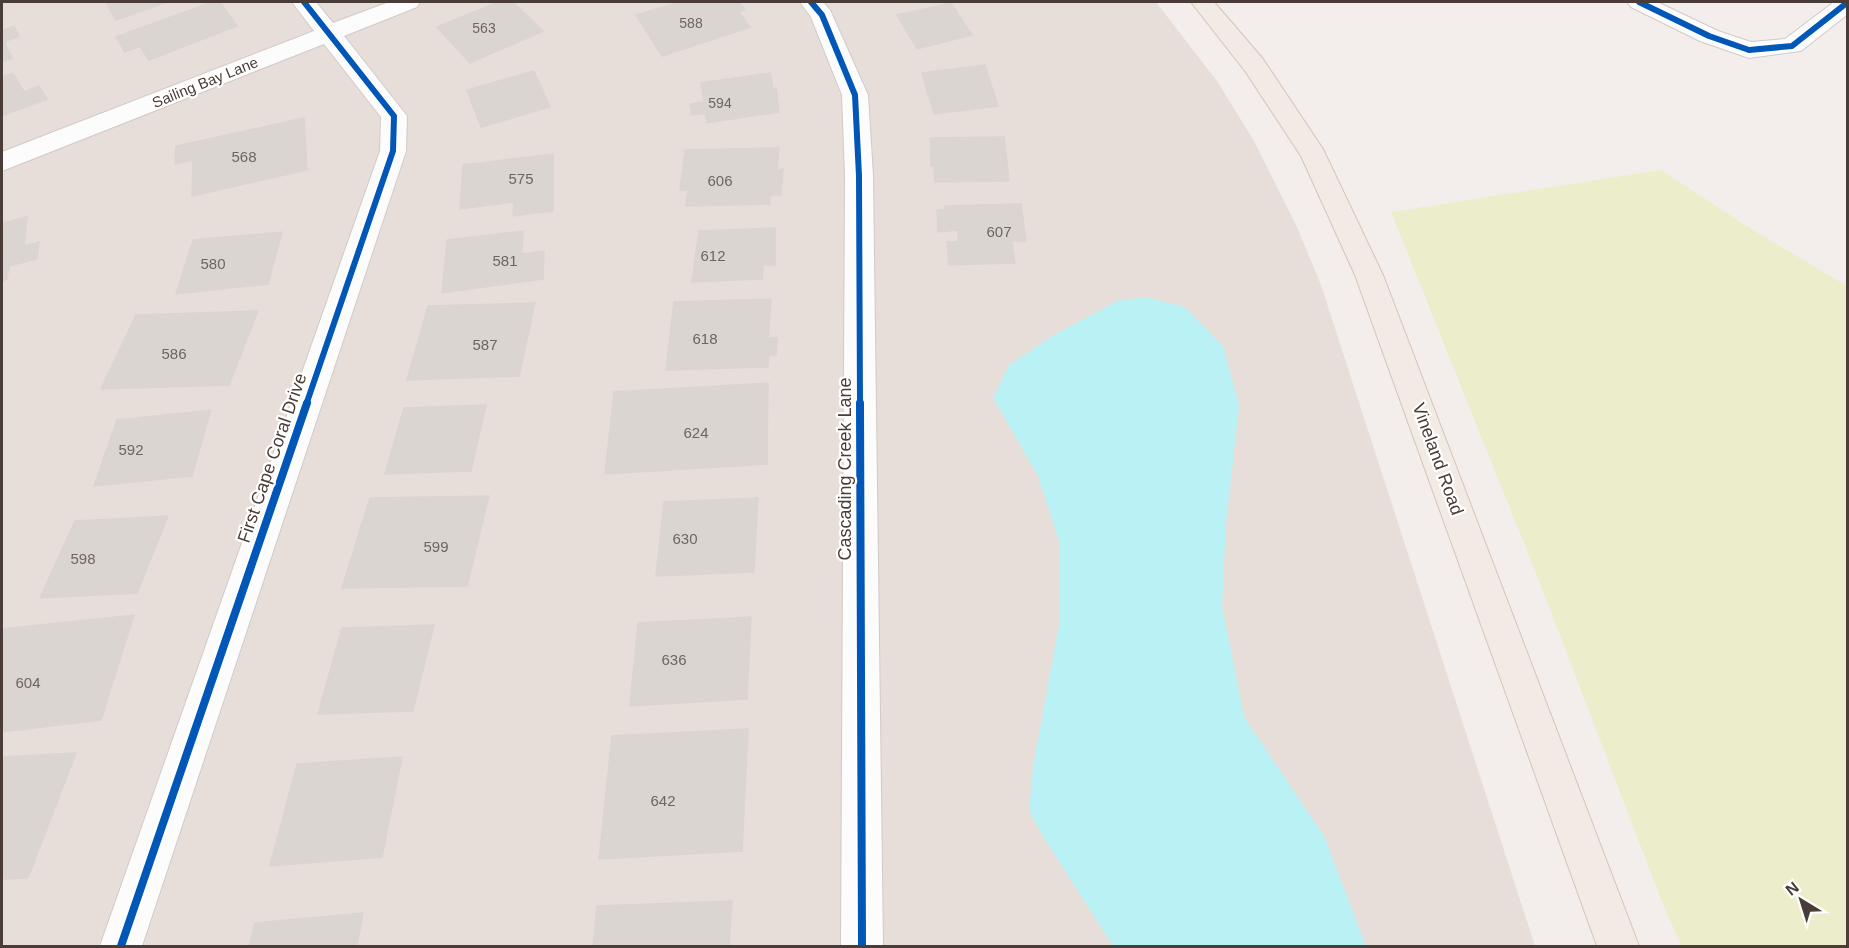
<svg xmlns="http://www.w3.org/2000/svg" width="1849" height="948" font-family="Arial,sans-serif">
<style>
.residential{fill:#e7ded9}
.green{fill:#ecedca}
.water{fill:#baf1f4}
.building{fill:#dbd5d2;stroke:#dbd4d2;stroke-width:1.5}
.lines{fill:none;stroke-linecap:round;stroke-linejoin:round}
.minor-casing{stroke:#d0cac8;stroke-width:2}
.major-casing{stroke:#d7c3b8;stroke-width:2}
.minor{fill:#fdfcfc;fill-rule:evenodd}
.major{fill:#f2eae4;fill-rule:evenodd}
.cycleway-far1-casing{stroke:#fff;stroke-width:9}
.cycleway-casing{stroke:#fff;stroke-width:12}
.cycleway-far1{stroke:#0057b8;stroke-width:6}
.cycleway{stroke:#0057b8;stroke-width:8}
.labels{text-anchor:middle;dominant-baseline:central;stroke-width:4.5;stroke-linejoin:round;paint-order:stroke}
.far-number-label{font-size:14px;fill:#70645f}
.far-street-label{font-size:15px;fill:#4a3c36;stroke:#fff}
.number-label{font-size:15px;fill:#70645f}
.street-label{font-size:18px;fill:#4a3c36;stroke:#fff}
</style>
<rect width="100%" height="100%" fill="#f3eeec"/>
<path class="residential" d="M2,2H1156L1217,81L1254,141L1297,227L1321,285L1535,946H2Z"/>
<path class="green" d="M1661,170L1753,230L1847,286V946H1681L1659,894L1538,578L1391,212Z"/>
<path class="water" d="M1146,297L1185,307L1223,346L1239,405L1226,525L1222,606L1244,717L1324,836L1366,946H1113L1044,838L1029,811L1033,767L1060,619V544L1038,476L993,398L1009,365L1052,336L1117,301Z"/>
<path class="building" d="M106,2H167L116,20Z
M212,2H220L237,26L149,60L140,46L125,52L116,37Z
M498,2H513L543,31L470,63L437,27Z
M680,2H739L745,10L739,12L750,27L662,56L636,15Z
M951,3L972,35L917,49L897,15Z
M14,26L19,36L4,42L12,58L2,62V31Z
M985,65L998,106L934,114L922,73Z
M534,71L550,107L481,127L467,90Z
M13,73L24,92L39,86L47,99L2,116V77Z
M770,73L773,89L776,88L779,112L707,123L705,113L692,115L690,104L704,102L701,83Z
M304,118L307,170L192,196L193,160L175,164L176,146Z
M1004,137L1009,181L935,182L934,165L931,166L930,138Z
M779,148L777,170L783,169L781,195H770V204L686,206L688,190H680L685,150Z
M553,154V211L513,216L514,202L460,209L463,165Z
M1021,204L1026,241H1012L1015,263L949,265L947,242H958V230L938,232L937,210H945V206Z
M27,217L24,246L39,242L37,259L9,266L7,279L2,281V223Z
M775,228V265H763L762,279L692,282L699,231Z
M523,231L522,254L544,251L543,279L442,293L447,240Z
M282,232L268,284L176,294L193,240Z
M771,299L768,338H777L776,355H769L768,367L666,370L674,302Z
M535,303L519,376L407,380L428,306Z
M258,311L229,385L101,389L136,315Z
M768,383L767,464L605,474L614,392Z
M486,405L471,471L385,474L404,408Z
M211,410L192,476L94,486L117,420Z
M489,496L467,586L342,588L370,498Z
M758,498L754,572L656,576L664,502Z
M168,516L137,593L40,598L75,521Z
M134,615L101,720L2,732V629Z
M751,617L747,699L630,706L638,623Z
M434,625L413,711L318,714L342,628Z
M748,729L742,851L599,859L612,736Z
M76,753L28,878L2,879V757Z
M402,757L382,857L270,866L297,764Z
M732,901L729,946H593L597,906Z
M363,913L357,946H249L255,923Z"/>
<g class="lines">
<defs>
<path id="minor" d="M292,2H316L333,23L389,2H420L417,7L344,36L407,116L406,151L142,946H100L380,151L381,117L324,44L2,171V152L314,31Z
M800,2H823L830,10L868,95L873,176L883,946H841L845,176L842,95L811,17Z
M1627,2H1657L1718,31L1751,42L1785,39L1834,2H1848V14L1801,51L1749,58L1700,41L1631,7Z"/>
<path id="major" d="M1191,2H1214L1263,59L1323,149L1383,275L1639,946H1597L1355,275L1301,156L1245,71Z"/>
</defs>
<use href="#minor" class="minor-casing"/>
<use href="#major" class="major-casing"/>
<use href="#minor" class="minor"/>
<use href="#major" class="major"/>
<defs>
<path id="cycleway-far1" d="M304,2L394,116L393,151L306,405
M811,2L822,15L855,95L859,176L860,405
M1639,2L1709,36L1749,50L1792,46L1848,2"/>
<path id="cycleway" d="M860,403L862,946
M121,946L307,403"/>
</defs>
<use href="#cycleway-far1" class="cycleway-far1-casing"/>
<use href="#cycleway" class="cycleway-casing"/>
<use href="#cycleway-far1" class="cycleway-far1"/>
<use href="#cycleway" class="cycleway"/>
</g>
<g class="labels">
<g class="far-number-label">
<text x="691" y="23">588</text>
<text x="484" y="28">563</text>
<text x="720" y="103">594</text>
</g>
<g class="far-street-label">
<text transform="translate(205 82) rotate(-22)">Sailing Bay Lane</text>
</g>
<g class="number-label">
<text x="244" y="156">568</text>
<text x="521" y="178">575</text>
<text x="720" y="180">606</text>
<text x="999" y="231">607</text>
<text x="713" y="255">612</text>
<text x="505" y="260">581</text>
<text x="213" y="263">580</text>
<text x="705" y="338">618</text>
<text x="485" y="344">587</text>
<text x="174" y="353">586</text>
<text x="696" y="432">624</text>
<text x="131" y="449">592</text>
<text x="685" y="538">630</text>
<text x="436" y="546">599</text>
<text x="83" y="558">598</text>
<text x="674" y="659">636</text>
<text x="28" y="682">604</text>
<text x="663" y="800">642</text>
</g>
<g class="street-label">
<text transform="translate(272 458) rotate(-71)">First Cape Coral Drive</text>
<text transform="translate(1438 459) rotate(70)">Vineland Road</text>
<text transform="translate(845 469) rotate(-90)">Cascading Creek Lane</text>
</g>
</g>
<rect width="1849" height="948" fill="none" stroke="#4a3c36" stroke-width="6"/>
<g transform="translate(1801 900) rotate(322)" stroke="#ffffff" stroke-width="4.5" paint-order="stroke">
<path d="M0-4.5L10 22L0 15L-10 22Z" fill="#4a3c36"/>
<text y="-9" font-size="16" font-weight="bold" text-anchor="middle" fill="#4a3c36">N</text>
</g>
</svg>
